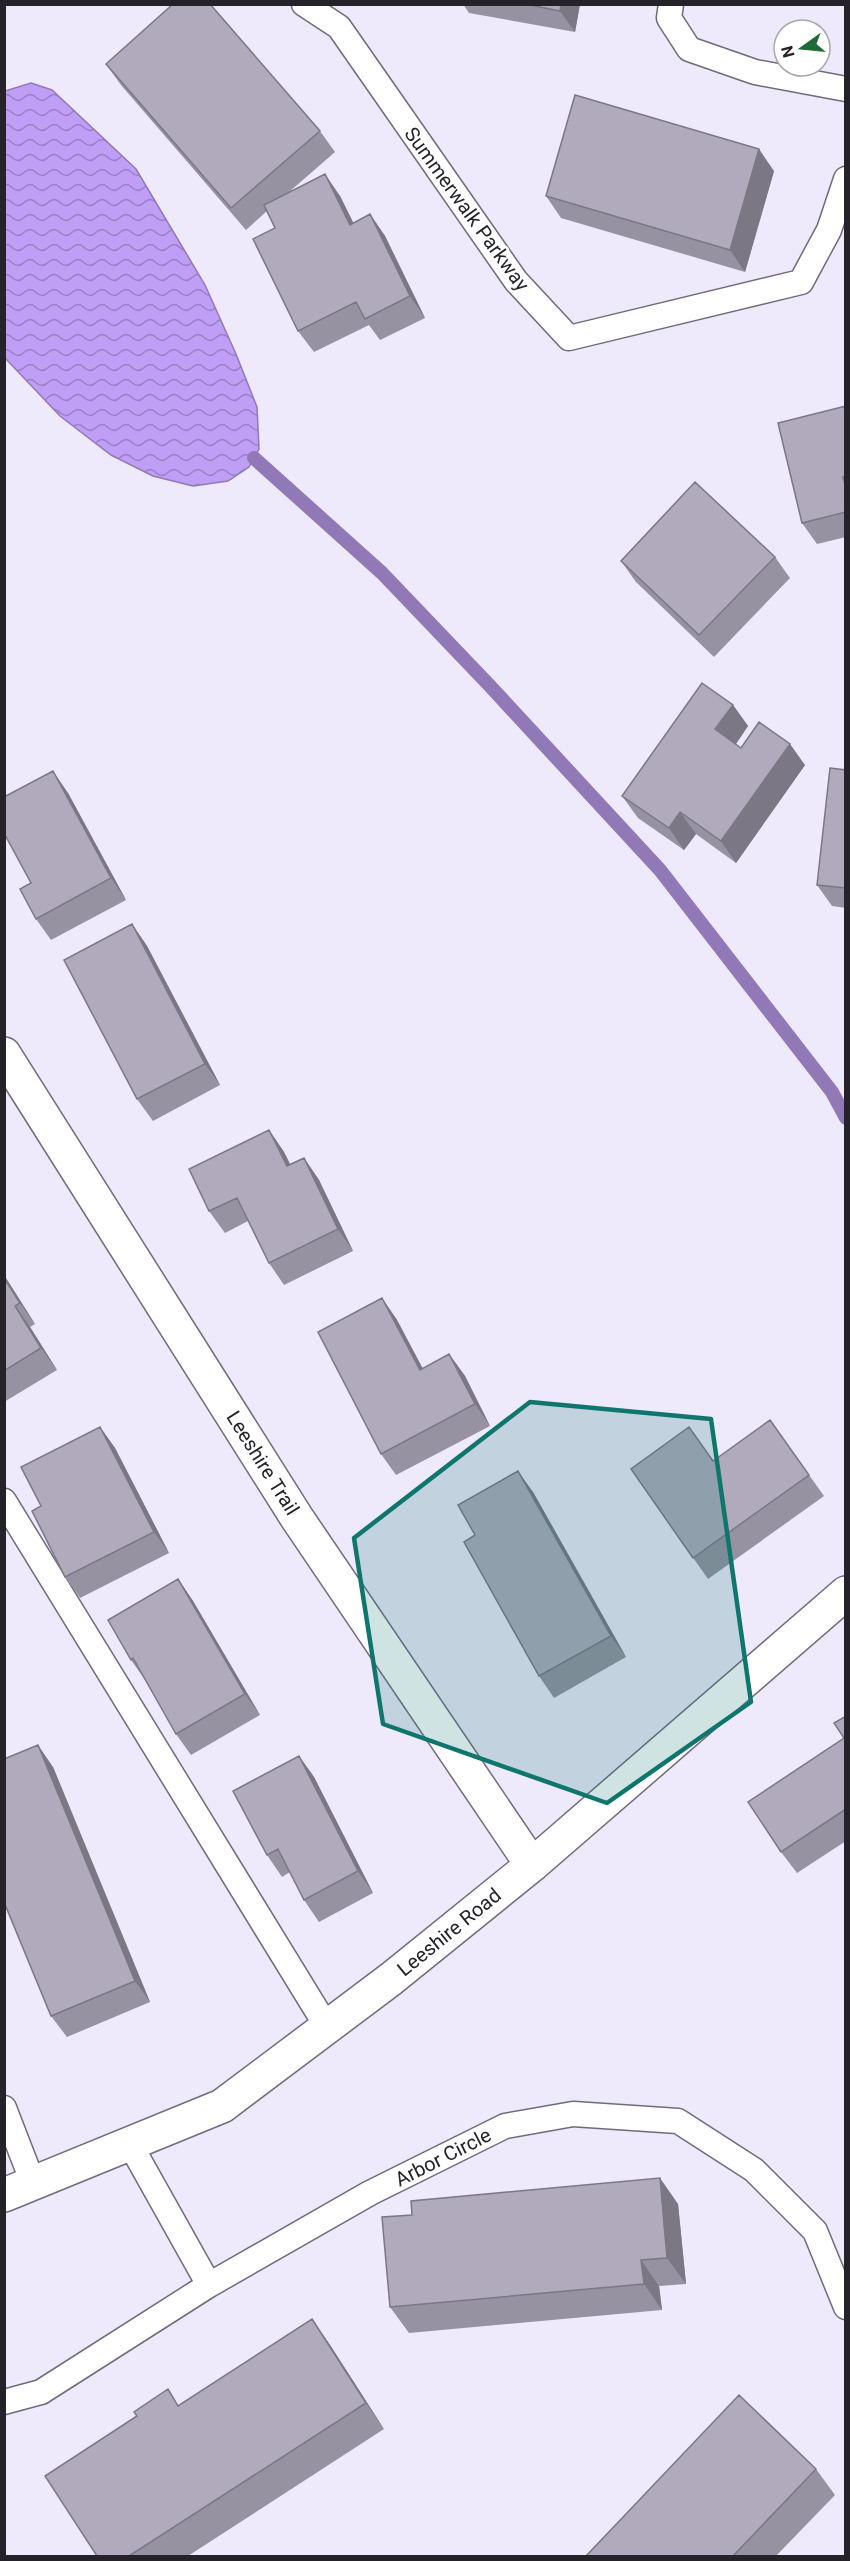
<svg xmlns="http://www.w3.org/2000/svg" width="850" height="2561" font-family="Roboto,sans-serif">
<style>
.water{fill:url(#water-waves);stroke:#9179b8;stroke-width:1.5}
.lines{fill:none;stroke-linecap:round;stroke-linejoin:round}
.stream{stroke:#9179b8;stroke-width:14}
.service-casing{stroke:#706a7b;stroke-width:27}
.minor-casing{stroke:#706a7b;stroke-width:36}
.service{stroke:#fff;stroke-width:24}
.minor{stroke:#fff;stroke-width:33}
.wall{fill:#9792a2}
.shaded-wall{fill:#7b7784}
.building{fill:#b0aabc;stroke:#7b7784;stroke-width:1.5}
.marked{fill:#0f766e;fill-opacity:0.2;stroke:#0f766e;stroke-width:4.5;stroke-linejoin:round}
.labels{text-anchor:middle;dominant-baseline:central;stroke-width:5;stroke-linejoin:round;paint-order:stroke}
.street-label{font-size:20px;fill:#252229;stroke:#fff}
</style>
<defs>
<pattern id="water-waves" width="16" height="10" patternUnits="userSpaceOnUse" patternTransform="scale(1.5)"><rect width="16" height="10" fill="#bf9ef6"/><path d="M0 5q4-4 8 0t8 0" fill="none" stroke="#9b80c7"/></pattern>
</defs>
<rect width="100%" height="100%" fill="#efe9fc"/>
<path class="water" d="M31,83L52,90L136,169L205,285L236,354L257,407L259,449L249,467L228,481L193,486L153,476L111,455L60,416L5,358V91Z"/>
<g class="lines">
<path class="stream" d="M254,458L382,573L490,686L660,870L832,1092L846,1118"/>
<defs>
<path id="service" d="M304,4L339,27L516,281L569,338L801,282L829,230L846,179
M671,4L669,18L689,49L755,72L846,89
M4,1501L327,2027
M4,2108L33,2183
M130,2144L209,2285
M4,2402L41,2392L209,2285L370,2193L505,2126L573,2114L678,2121L754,2170L815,2231L846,2307"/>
<path id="minor" d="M4,1054L297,1518L532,1865
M4,2195L222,2106L391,1979L532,1865L846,1593"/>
</defs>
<use href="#service" class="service-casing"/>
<use href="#minor" class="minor-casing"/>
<use href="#service" class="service"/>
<use href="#minor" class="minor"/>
</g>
<path class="wall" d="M463,4H580L575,32L469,13Z
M106,64L320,131L335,152L289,192L340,196L353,223L370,214L385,236L425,318L380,340L369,325L314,352L298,331L275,228L267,211L246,230L121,85Z
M774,171L745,272L561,218L546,196Z
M846,406V537L817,544L802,523Z
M775,557L790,578L714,657L636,582L621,561Z
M733,705L748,726L736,744L741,748L805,765L736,863L696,834L684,850L638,818L622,796Z
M846,770V908L832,906L817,885Z
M68,793L126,900L51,940L36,919L31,883Z
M132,924L147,946L220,1085L153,1121L137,1099Z
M269,1130L284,1152L290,1164L304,1158L319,1180L353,1251L284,1285L269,1263L248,1221L225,1233L209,1211Z
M4,1275L35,1324L30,1327L57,1370L4,1402Z
M382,1298L397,1320L423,1369L449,1354L465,1376L490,1426L396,1475L381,1454Z
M770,1420L824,1496L708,1579L631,1469L713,1461Z
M100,1427L115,1448L169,1553L80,1598L65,1577L41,1506Z
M533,1492L626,1657L554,1698L539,1676L475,1535Z
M178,1579L193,1601L260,1715L191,1755L176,1734L146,1681L131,1660Z
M846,1716V1841L797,1873L781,1852L844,1738Z
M299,1756L314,1777L373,1893L319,1922L304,1900L290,1872L282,1877L267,1855Z
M53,1767L150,2002L67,2037L51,2016Z
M678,2204L686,2284L659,2286L662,2310L409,2333L390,2307Z
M312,2319L330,2345L384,2429L188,2556H97L179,2405Z
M816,2469L835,2495L776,2556H586Z"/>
<path class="shaded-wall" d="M561,4H580L575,32L560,11Z
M759,149L774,171L745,272L730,250Z
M325,174L340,196L365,246L350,225Z
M370,214L385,236L425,318L410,296Z
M733,705L748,726L731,751L715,729Z
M790,744L805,765L736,863L721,841Z
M53,771L68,793L126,900L111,878Z
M680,812L696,834L684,850L669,828Z
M132,924L147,946L220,1085L205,1064Z
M269,1130L284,1152L302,1188L287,1166Z
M304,1158L319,1180L353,1251L338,1229Z
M4,1275L35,1324L20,1303L4,1278Z
M382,1298L397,1320L435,1392L420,1370Z
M15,1306L30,1327L57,1370L41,1348Z
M449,1354L465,1376L490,1426L475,1404Z
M100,1427L115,1448L169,1553L154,1532Z
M518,1471L533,1492L626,1657L611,1636Z
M178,1579L193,1601L260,1715L245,1694Z
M38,1745L53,1767L150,2002L135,1981Z
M299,1756L314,1777L373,1893L358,1871Z
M660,2178L678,2204L686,2284L667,2258Z
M641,2260L659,2286L662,2310L644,2284Z
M312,2319L330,2345L384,2429L366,2403Z"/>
<path class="building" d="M173,4H210L320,131L231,208L106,64Z
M525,4H561L560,11Z
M575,95L759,149L730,250L546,196Z
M325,174L350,225L370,214L410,296L365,319L356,302L298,331L253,239L275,228L264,205Z
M846,406V476L843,477L846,488V512L802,523L778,423Z
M695,482L775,557L699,635L621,561Z
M702,683L733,705L715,729L741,748L759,722L790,744L721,841L680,812L669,828L622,796Z
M830,768L846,770V888L817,885Z
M53,771L111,878L36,919L20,889L31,883L4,833V797Z
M132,924L205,1064L137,1099L64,960Z
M269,1130L287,1166L304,1158L338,1229L269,1263L237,1198L209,1211L189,1169Z
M4,1278L20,1303L15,1306L41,1348L4,1371Z
M382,1298L420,1370L449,1354L475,1404L381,1454L318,1332Z
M770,1420L809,1475L693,1558L631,1469L689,1427L713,1461Z
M100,1427L154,1532L65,1577L32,1511L41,1506L21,1467Z
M518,1471L611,1636L539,1676L464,1542L475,1535L458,1505Z
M178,1579L245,1694L176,1734L133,1658L131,1660L108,1620Z
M846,1716V1809L781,1852L748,1802L844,1738L834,1723Z
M38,1745L135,1981L51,2016L4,1902V1759Z
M299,1756L358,1871L304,1900L278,1849L267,1855L233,1791Z
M660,2178L667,2258L641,2260L644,2284L390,2307L382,2217L412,2215L411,2201Z
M312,2319L366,2403L129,2556H97L45,2476L137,2416L134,2412L168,2389L178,2406Z
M739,2395L816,2469L733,2556H586Z"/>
<path class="marked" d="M530,1402L711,1419L751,1702L607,1803L383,1724L354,1538Z"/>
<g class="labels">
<g class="street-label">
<text transform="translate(467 209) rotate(54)">Summerwalk Parkway</text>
<text transform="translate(263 1463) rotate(58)">Leeshire Trail</text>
<text transform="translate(449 1932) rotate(-39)">Leeshire Road</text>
<text transform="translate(443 2157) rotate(-27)">Arbor Circle</text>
</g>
</g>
<rect width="850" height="2561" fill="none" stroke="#252229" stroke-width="12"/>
<g transform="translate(802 48) rotate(255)"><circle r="28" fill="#ffffff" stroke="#a8a7a9" stroke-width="1.5"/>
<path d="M0-4.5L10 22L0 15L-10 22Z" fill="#1f6a38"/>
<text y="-9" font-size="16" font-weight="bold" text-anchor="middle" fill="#252229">N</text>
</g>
</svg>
